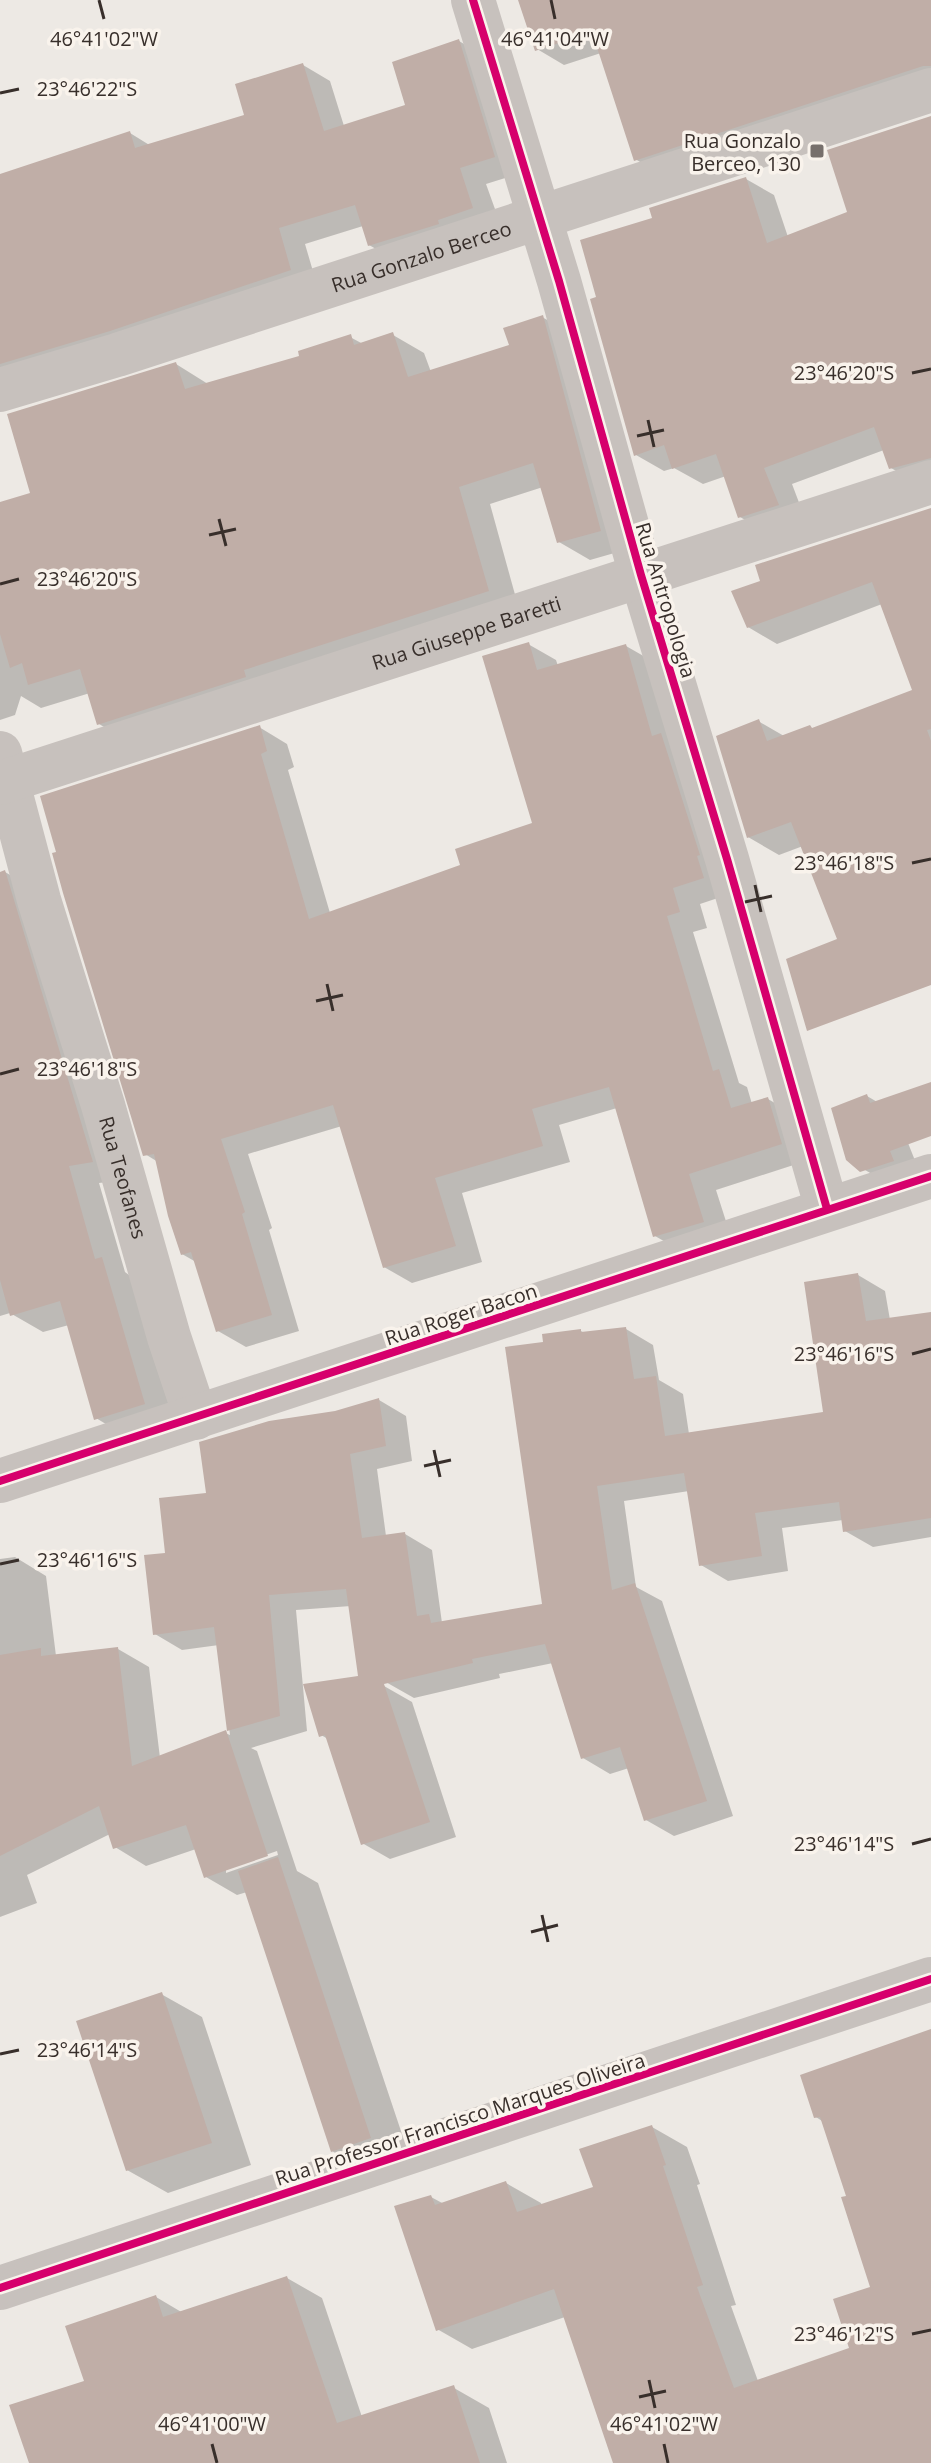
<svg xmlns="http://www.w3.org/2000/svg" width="931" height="2463" font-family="'Open Sans',sans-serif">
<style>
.shadow{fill:#0003;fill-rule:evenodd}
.building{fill:#c0aea7}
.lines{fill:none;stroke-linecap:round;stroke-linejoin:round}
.street{stroke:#c7c1bd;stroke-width:44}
.cycleway-casing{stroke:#f9f3ec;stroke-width:13}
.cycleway{stroke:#d6006c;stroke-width:8}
.ticks{fill:none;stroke:#382f2b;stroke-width:3}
.poi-dot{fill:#77706c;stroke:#f9f3ec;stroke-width:3}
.labels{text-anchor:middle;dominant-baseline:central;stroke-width:7;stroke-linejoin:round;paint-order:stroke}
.poi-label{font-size:20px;fill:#382f2b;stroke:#f9f3ec;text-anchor:end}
.street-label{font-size:20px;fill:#382f2b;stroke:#f9f3ec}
.ticks-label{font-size:20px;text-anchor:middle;fill:#382f2b;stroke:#f9f3ec;stroke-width:7;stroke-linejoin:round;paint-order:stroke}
</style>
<rect width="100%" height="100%" fill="#ede9e4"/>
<path class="shadow" d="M520,0H931V88L663,175L635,159L601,53L564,65L537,49Z
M459,41L486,57L521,173L486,184L500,223L397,261L369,245L363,226L305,244L317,285L0,388V177L130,133L151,146L247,117L303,65L330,81L344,126L408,106Z
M931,123V481L919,484L891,468L884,450L792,484L806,521L768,533L740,517L726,476L703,484L674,468L664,471L636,455L598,299L655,219L746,179L774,195L788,237L850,213Z
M542,317L574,335L632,548L590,560L559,542L543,487L490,504L519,609L130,742L99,724L90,693L41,708L21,696L15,715L0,720V504L32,494L176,364L208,384L302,357L350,337L363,344L393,335L424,353L431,372L511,346Z
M931,510V694L882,604L777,644L748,627Z
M528,644L556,660L558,666L626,646L654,662L730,894L700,904L707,928L693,932L739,1083L747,1087L752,1104L768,1099L795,1115L809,1160L716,1190L731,1237L683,1252L655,1236L617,1108L559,1125L570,1162L462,1193L482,1262L412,1283L384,1267L342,1126L248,1154L272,1228L269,1230L299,1331L246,1347L218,1331L196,1262L182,1254L158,1162L145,1154L259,727L287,744L294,767L288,770L330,913L462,866L534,824Z
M931,703V973L803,846L779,855L748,837L758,721L784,736Z
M5,872L36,890L124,1180L99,1183L125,1272L133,1278L176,1422L127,1437L96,1418L69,1325L43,1332L10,1313L0,1316V874Z
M867,1096L896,1113L916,1163L877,1177L848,1160Z
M858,1275L885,1291L890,1320L931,1314V1537L873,1547L845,1531L843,1520L782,1528L788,1571L728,1581L701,1565L689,1491L624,1501L636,1587L662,1601L733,1816L674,1836L646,1820L629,1768L610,1774L583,1758L553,1663L499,1674L500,1678L414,1698L384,1681V1686L412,1702L456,1837L390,1859L362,1843L328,1739L321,1735L360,1677L351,1606L296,1610L307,1731L251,1748L257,1751L297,1871L318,1883L411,2161L372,2174L332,2151L247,1892L237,1895L206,1877L196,1849L146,1866L115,1847L110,1834L27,1875L37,1903L0,1917V1559L15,1557L46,1576L56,1656L118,1649L149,1667L160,1758L225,1733L230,1735L219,1645L182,1650L155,1634L167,1554L209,1495L336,1413L379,1400L406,1416L412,1461L377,1469L386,1536L405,1534L432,1550L442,1623L545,1606L546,1344L581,1331L586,1334L626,1329L653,1345L659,1380L683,1394L689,1434L825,1413ZM277,1851L278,1855L226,1873V1869Z
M161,1994L202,2017L251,2165L168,2193L127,2170Z
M931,2031V2463H615L565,2317L472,2349L437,2329L431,2197L444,2204L506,2183L541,2203L542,2206L595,2188L652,2127L687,2147L700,2184L697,2185L736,2305L731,2306L758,2381L852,2349L873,2289L849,2197L822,2121L816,2117Z
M287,2278L322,2298L362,2417L454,2388L489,2408L507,2463H31L86,2382L156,2297L183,2313Z"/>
<path class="building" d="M518,0H931V66H923L634,161L592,32L535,51Z
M459,39L495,157L460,168L473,208L438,220L439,224L368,246L355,205L279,228L291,270L110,331L0,364V174L130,131L135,148L244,115L235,84L303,63L324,131L405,105L392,62Z
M931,116V458L889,469L874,427L764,468L779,505L738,518L716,454L672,469L664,445L634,456L590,299L596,297L580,240L652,218L649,208L746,177L767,243L847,212L827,150Z
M543,315L601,531L557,543L533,463L459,487L489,591L244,670L246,677L97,725L80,669L28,685L22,663L10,668L0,634V502L30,493L7,414L176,362L185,389L299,356L298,351L351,334L354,345L393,332L408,377L509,345L503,328Z
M931,508V729L927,730L931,741V985L807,1031L786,959L837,939L791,822L747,838L716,736L759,719L767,741L810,725L812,728L912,690L872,582L747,628L731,591L760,581L755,565Z
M529,642L537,670L626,644L652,736L661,733L700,855L697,856L704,878L673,888L680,912L667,916L713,1071L719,1069L731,1108L768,1097L782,1144L689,1174L704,1222L653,1237L609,1087L532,1109L543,1146L435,1178L456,1246L383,1268L333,1105L221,1139L245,1212L242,1214L272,1315L216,1332L191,1252L181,1255L168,1216L154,1154L143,1156L63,893L52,853L56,852L40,796L260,725L267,751L261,754L309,919L460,865L455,849L532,823L482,656Z
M5,870L93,1162L69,1166L95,1259L102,1257L145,1404L94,1420L60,1301L10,1316L0,1280V872Z
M931,1082V1136L890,1151L894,1161L860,1172L846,1160L831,1108L867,1094L870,1103Z
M858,1273L866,1321L931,1312V1518L843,1532L839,1502L755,1513L762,1556L699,1566L684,1473L597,1486L612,1590L635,1583L707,1801L644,1821L620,1747L581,1759L545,1644L472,1659L473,1663L384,1684L430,1822L361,1845L325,1735L319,1737L303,1684L358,1676L346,1589L269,1595L280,1716L227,1731L214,1627L153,1635L144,1555L165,1553L159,1498L206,1493L199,1442L269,1421L335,1411L379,1398L386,1446L350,1454L362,1538L405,1532L417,1616L429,1614L431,1623L542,1604L505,1347L543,1342L542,1334L581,1329V1332L626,1327L634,1379L656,1376L665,1436L823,1412L804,1282Z
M118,1647L132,1766L226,1730L268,1856L204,1878L186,1825L113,1849L99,1806L0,1856V1655L41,1648V1656Z
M278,1857L371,2138L331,2152L238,1871Z
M162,1992L212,2143L126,2171L76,2021Z
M931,2029V2463H613L554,2289L436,2331L394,2206L431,2195L435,2205L506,2181L517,2212L593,2187L579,2149L652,2125L666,2165L663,2166L703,2285L697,2287L734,2388L849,2348L833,2299L870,2287L841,2197L846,2196L820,2117L814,2118L800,2075Z
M287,2276L337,2423L454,2385L480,2463H29L9,2405L84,2381L65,2326L156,2295L163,2317Z"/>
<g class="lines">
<g class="street">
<path d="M473,0L559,281L641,575L727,859L827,1209"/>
<path id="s1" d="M0,390L117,355L931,90"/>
<path id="s2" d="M0,753L39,900L103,1105L169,1337L196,1418"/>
<path id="s3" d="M0,783L931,482"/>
<path d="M0,1481L931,1176"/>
<path d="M0,2288L931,1979"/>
</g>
<defs>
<path id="cycleway" d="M473,0L559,281L641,575L727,859L827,1209
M0,1481L931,1176
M0,2288L931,1979"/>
</defs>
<use href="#cycleway" class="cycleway-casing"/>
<use href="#cycleway" class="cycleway"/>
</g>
<path class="ticks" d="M99,0L104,19M551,0L555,19M0,93L19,89M912,373L931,369M648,420L654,447M637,436L664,430M219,519L226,546M209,535L236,529M0,584L19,579M912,863L931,859M755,885L761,912M745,902L772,896M327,984L333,1011M316,1001L343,995M0,1074L19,1069M912,1354L931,1349M434,1450L440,1477M424,1466L451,1460M0,1564L19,1560M912,1844L931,1839M542,1915L548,1942M531,1932L558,1925M0,2054L19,2050M912,2334L931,2330M649,2380L655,2408M639,2397L666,2391M212,2444L217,2463M664,2444L668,2463"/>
<rect class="poi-dot" x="809" y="143" width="16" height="16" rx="4"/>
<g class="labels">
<g class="poi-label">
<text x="801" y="140">Rua Gonzalo<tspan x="801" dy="23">Berceo, 130</tspan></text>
</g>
<g class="street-label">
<text stroke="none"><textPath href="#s1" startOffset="442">Rua Gonzalo Berceo</textPath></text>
<text transform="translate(666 600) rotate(73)">Rua Antropologia</text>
<text stroke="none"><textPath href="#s3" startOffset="490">Rua Giuseppe Baretti</textPath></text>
<text stroke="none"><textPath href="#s2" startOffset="442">Rua Teofanes</textPath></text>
<text transform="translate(461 1314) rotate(-18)">Rua Roger Bacon</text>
<text transform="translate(460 2119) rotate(-18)">Rua Professor Francisco Marques Oliveira</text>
</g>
</g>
<g class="ticks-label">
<text x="104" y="46">46°41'02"W</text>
<text x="555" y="46">46°41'04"W</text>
<text x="87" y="96">23°46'22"S</text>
<text x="844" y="380">23°46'20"S</text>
<text x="87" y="586">23°46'20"S</text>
<text x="844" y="870">23°46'18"S</text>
<text x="87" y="1076">23°46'18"S</text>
<text x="844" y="1361">23°46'16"S</text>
<text x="87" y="1567">23°46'16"S</text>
<text x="844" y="1851">23°46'14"S</text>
<text x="87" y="2057">23°46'14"S</text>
<text x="844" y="2341">23°46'12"S</text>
<text x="212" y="2431">46°41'00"W</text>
<text x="664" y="2431">46°41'02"W</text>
</g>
</svg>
